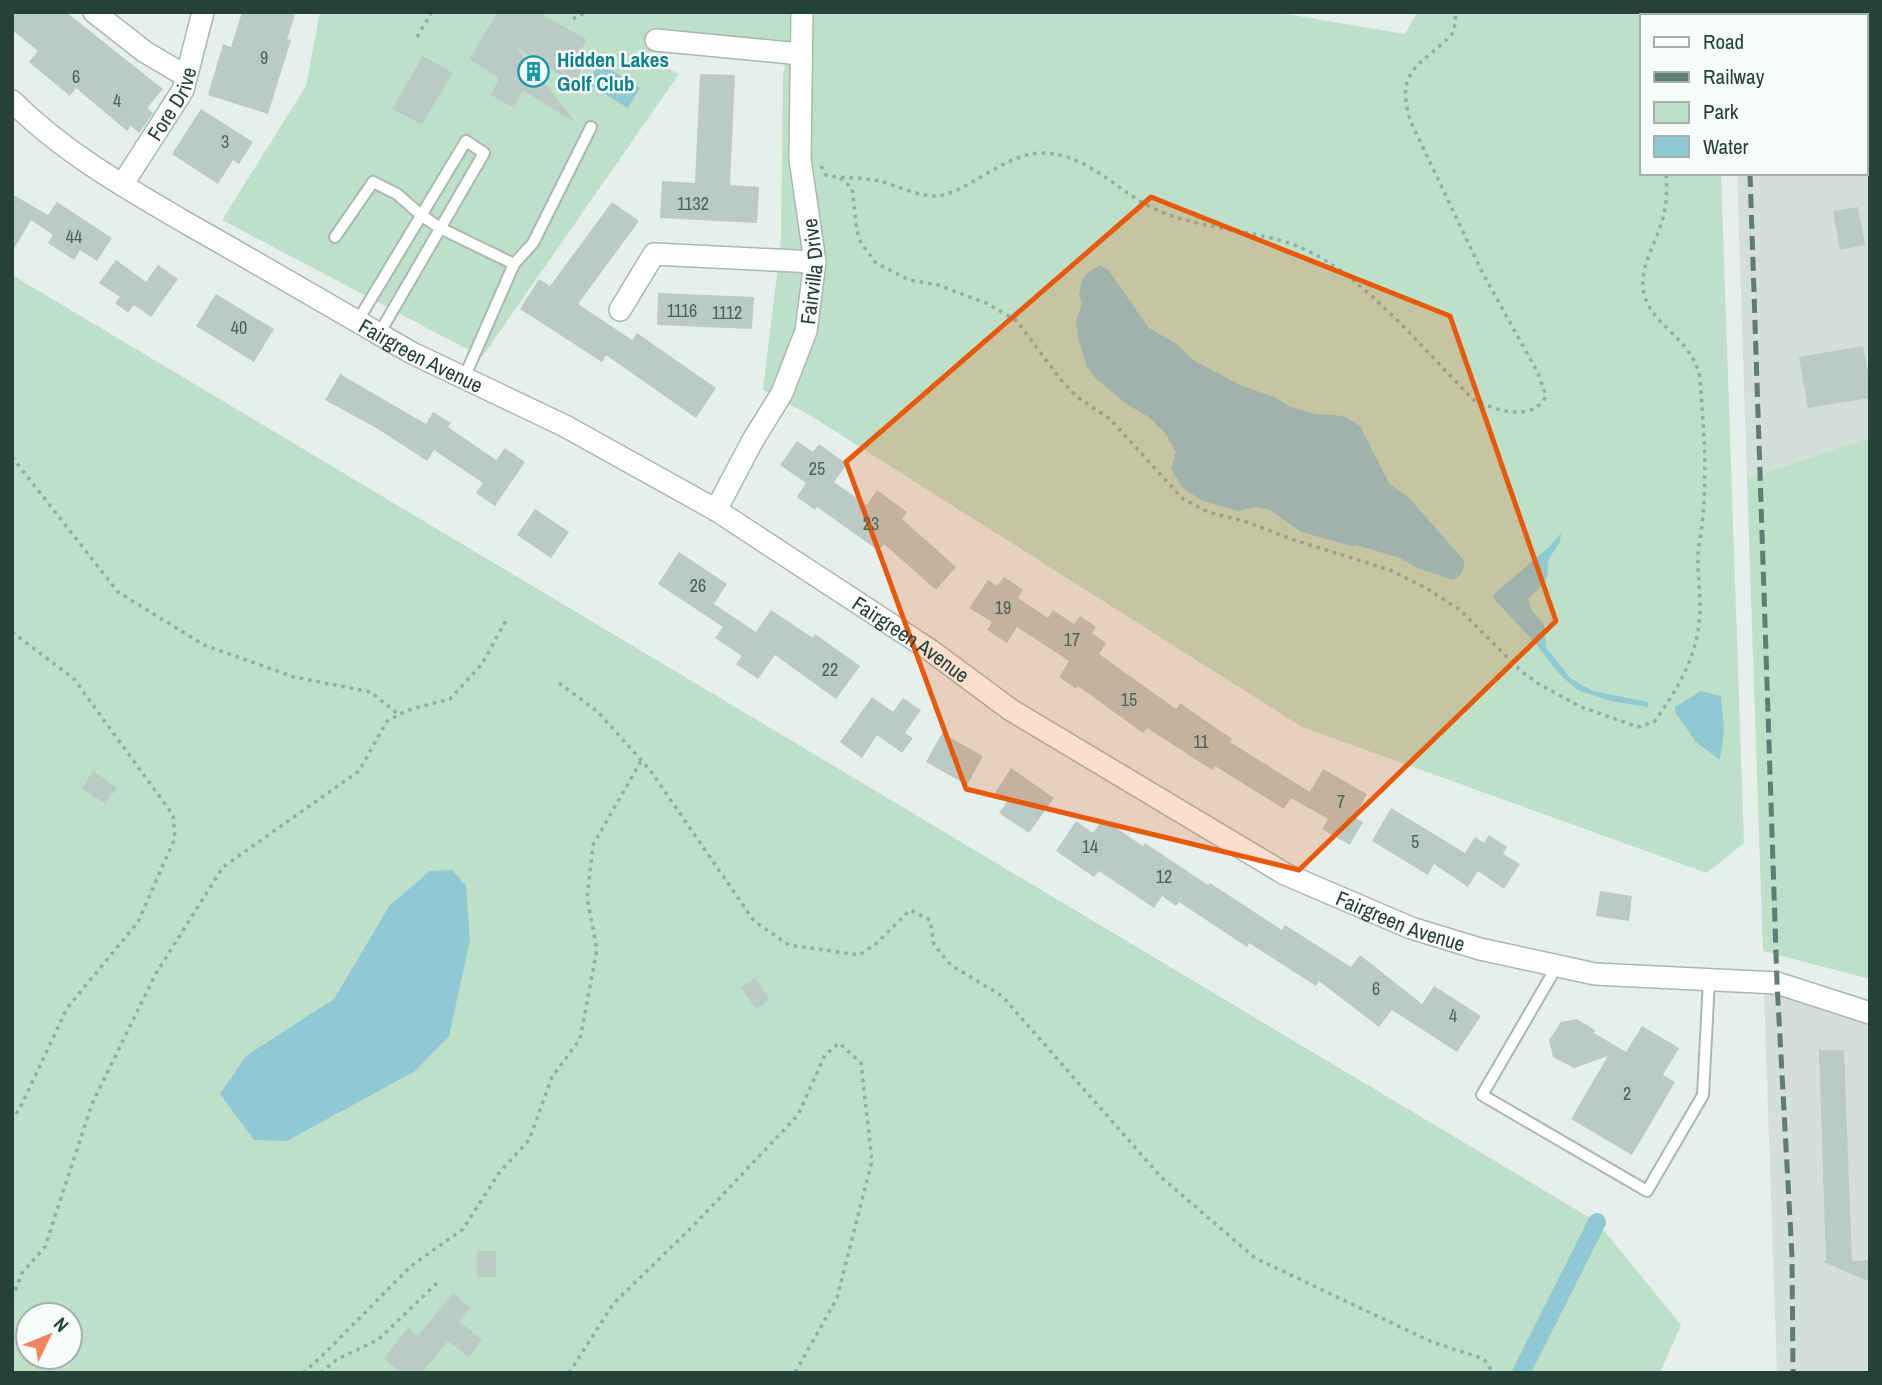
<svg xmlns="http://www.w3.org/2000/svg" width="1882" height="1385" font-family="'Archivo Narrow',sans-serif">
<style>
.built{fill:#d4dfda}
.green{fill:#bfe0c8;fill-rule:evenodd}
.water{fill:#8ec9d4}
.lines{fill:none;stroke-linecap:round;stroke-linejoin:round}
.canal{stroke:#8ec9d4;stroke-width:18}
.building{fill:#bbcac4}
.service-casing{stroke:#a8b8b2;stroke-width:14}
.minor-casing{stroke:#a8b8b2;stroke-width:24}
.path{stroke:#86b3a5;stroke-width:3.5;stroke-dasharray:3.5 5;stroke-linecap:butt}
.service{stroke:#fff;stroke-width:10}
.minor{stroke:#fff;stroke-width:21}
.rail{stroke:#5f7d75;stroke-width:5;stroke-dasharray:14 7;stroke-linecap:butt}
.marked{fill:#e8590c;fill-opacity:0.2;stroke:#e8590c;stroke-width:5;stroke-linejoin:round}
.labels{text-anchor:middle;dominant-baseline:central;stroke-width:5;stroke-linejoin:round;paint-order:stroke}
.number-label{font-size:18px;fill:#4a645c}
.culture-label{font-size:21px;font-weight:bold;fill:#0d838f;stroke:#f7fbf9;text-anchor:start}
.street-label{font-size:21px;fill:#24423a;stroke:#f7fbf9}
</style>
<rect width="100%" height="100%" fill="#e6efeb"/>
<path class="built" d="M1732,12H1870V437L1747,479L1737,173H1866V16H1732Z
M1764,992H1774L1811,1003L1869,1023L1870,1373H1777Z"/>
<path class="green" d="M320,12H1275L1405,34L1417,12H1715V16H1642V173H1721L1744,843L1707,873L1302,727L811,416L763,390L781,240L783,75L786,60L636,52L679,74L482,357L222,220L306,86Z
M12,275L1597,1222L1681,1325L1660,1373H12ZM28,1315H70V1357H28Z
M1870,437V979L1763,951L1747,479Z"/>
<path class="water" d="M600,63L640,88L628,108L587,83Z
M1100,265L1108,270L1149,328L1177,344L1193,360L1240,385L1276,398L1290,407L1316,414L1344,416L1360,426L1389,483L1409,498L1463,559C1466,568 1462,576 1453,580L1418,568L1400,558L1356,545L1352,546L1301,532L1270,510L1257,507L1237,511L1201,500L1183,488L1171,469L1176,452L1165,433L1149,417L1128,405L1096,379L1087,367L1079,342L1076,321L1082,303L1079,296L1081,283L1086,274Z
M1561,533C1561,544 1554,550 1549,559C1546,565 1549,571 1547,577C1544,585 1533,593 1528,600L1532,611L1544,624L1546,647L1570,678L1593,691L1648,702V707L1610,701L1578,690L1560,675L1536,644L1493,598L1495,593L1550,546Z
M1701,691L1721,696L1724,730L1720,760L1696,742L1675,712V707Z
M452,870L466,886L470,940L449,1036L415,1071L287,1141L254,1140L220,1094L246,1056L334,999L390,905L430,871Z"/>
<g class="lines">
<path class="canal" d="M1521,1373L1597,1222"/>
</g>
<path class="building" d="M12,12H66L163,89L147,108L153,113L139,133L131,126L127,131L76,88L70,96L29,62L38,51L12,30Z
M242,12H287L295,15L287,39L291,40L268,114L208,95L223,44L231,47Z
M498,12H539L587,40L575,60L584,65L574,84L515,46L573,119L572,121L523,90L514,108L491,95L499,78L469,59Z
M423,56L453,73L422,124L392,109Z
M700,74L735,75L730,185L759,187L757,223L660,218L662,181L695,183Z
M201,109L253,142L239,164L233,160L218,184L172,154Z
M12,194L48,215L57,202L112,238L97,261L80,250L74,260L48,243L53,235L31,220L12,252Z
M612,202L639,221L578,304L632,340L637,333L716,388L696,418L606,355L602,362L520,309L539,279L550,286Z
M1858,207L1865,245L1840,250L1833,211Z
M116,260L146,282L158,265L178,279L151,317L134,305L128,313L115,303L120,297L99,283Z
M658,293L754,297L752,329L657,325Z
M216,294L274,329L254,362L196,326Z
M1863,346L1870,382V398L1808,408L1799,357Z
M340,374L426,424L433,412L451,423L448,427L496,460L505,448L525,462L495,506L476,493L483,483L434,450L427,461L378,429L325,400Z
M797,441L813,452L819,444L847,464L834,482L867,505L877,490L907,512L902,519L956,567L936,590L884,544L879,551L817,507L815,510L797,497L806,483L780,465Z
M535,509L569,532L551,558L517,535Z
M679,552L727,584L714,604L756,632L771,610L813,638L815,634L860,666L836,699L775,655L758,679L736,664L742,656L715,638L723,627L658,584Z
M1004,577L1023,590L1018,598L1048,618L1053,610L1074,624L1080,616L1096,627L1092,633L1106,643L1099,654L1176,709L1180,703L1232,739L1230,742L1310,792L1323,769L1367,794L1354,817L1363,822L1350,845L1322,829L1328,819L1291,798L1284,809L1215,766L1212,770L1147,728L1143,733L1078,686L1076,689L1059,677L1069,661L1017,627L1007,643L987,630L992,622L969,608L988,580L997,586Z
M872,697L893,712L903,698L921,710L905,733L913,738L902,753L877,735L862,758L840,742Z
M942,733L983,756L967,785L926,762Z
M1011,768L1054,798L1029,833L999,813L1007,802L995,793Z
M93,771L117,788L105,804L82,788Z
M1391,808L1465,853L1475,837L1484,843L1489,835L1507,847L1503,854L1520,864L1504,889L1478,871L1468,887L1434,864L1428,875L1372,841Z
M1103,819L1143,846L1145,843L1208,885L1210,883L1282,930L1285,925L1351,967L1360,955L1422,1004L1434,986L1481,1016L1457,1052L1392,1010L1379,1027L1319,981L1316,986L1249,943L1247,947L1179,902L1176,906L1162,896L1154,908L1099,871L1094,877L1056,851L1076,821L1093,833Z
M1600,891L1632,896L1629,921L1596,916Z
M755,978L769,999L756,1009L741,988Z
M1577,1019L1595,1030L1594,1033L1626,1052L1642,1026L1679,1048L1663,1075L1675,1082L1632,1155L1571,1119L1608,1056L1574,1068L1553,1057L1549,1040L1561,1022Z
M1819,1050H1844L1852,1261L1870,1260V1282L1821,1261H1826Z
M477,1251H496V1277H477Z
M453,1293L470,1308L459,1321L482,1340L468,1357L448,1341L422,1373H401L384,1358L408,1328L418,1336Z"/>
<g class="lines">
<defs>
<path id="service" d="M1866,124L1870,123
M1866,145V150
M335,237L373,182L397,194L421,215L440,228L514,264L533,243L591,127
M357,322L466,141L484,153L379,334
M464,378L514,264
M1557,966L1482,1095L1647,1191L1703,1095L1709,980"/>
<g id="minor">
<path d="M94,12L145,52L186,76"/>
<path d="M656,40L801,54"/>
<path id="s1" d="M12,101C63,152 126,188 188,224C252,260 315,297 379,334L412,353L565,426L716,510L930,650L1011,710L1285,874L1411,928L1480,949L1595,974L1777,983L1870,1013"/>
<path id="s2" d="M122,185L183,90L203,12"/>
<path d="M620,310L654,254L815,262"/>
<path id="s3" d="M716,510L753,440L782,393L806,331L815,262L800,159L802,12"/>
</g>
</defs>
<use href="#service" class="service-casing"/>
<use href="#minor" class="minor-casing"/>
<path class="path" d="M1685,12V16
M573,19L586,12
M417,37L432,12
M821,166L826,175C843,179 862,177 879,181C896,185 917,196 935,196C966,195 1005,152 1043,153C1089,154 1117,192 1155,209C1202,231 1256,228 1304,249C1367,278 1424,351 1474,400C1495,410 1532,423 1546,396L1538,373L1482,272L1410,120C1394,67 1424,65 1454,32L1456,12
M840,178L852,188L857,231L861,243L876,263L909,280L938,285L986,303L1017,321L1061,380L1077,397L1110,419L1183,499L1208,512L1247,522L1291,539L1390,570L1426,588L1460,610L1521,671L1539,684L1581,707L1638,727L1654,722C1680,686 1701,650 1700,604C1700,588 1696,560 1699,545C1709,490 1704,434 1700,378C1691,336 1653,328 1644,294C1638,271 1655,244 1662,222C1667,206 1667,189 1666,173
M12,457L118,592L204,645L294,677L371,692L399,715
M12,632L74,679L173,815L175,838L138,922L67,1008L21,1106L12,1120
M559,683L598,712L650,770L754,921L789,945L859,955L877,943L910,910L930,920L934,945L951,965L1002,996L1161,1177L1255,1258L1432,1342L1484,1359L1493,1373
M12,1298L22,1273L45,1247L92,1104L155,975L223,867L359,771L387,721L408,710L450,699L482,664L508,617
M303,1373L323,1355L411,1266L463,1229L499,1173L529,1140L552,1077L580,1039L597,949L587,898L593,845L641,761
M321,1373L336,1360L379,1339L438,1282
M569,1373L614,1303L696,1223L798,1115L825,1055L839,1043L861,1063L872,1161L837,1298L795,1373"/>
<use href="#service" class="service"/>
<use href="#minor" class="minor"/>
<path class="rail" d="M1745,12V16
M1750,173L1777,983L1792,1256L1793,1373"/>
</g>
<path class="marked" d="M1151,197L1450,316L1556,621L1299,870L966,789L846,462Z"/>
<defs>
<symbol id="building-ring" viewBox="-11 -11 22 22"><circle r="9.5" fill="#f7fbf9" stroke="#0f9aa8" stroke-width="1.5"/><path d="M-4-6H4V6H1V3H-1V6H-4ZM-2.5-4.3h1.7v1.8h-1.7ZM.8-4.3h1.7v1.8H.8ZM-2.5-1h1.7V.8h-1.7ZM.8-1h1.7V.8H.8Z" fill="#0f9aa8"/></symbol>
</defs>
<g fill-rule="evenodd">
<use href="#building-ring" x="516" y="54" width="35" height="35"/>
</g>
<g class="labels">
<g class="number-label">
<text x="264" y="57">9</text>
<text x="76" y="76">6</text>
<text x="117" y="100">4</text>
<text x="225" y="141">3</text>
<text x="693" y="203">1132</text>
<text x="74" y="236">44</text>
<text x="682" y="310">1116</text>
<text x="727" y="312">1112</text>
<text x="239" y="327">40</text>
<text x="817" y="468">25</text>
<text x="871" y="523">23</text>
<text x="698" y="585">26</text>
<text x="1003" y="607">19</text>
<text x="1072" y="639">17</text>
<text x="830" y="669">22</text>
<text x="1129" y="699">15</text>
<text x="1201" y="741">11</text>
<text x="1341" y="801">7</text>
<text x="1415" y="841">5</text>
<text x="1090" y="846">14</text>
<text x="1164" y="876">12</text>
<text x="1376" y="988">6</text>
<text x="1453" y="1015">4</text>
<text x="1627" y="1093">2</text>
</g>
<g class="culture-label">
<text x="557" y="59">Hidden Lakes<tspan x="557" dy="24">Golf Club</tspan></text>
</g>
<g class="street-label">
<text stroke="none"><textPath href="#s2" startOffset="96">Fore Drive</textPath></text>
<text stroke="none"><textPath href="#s3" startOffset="261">Fairvilla Drive</textPath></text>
<text stroke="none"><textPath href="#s1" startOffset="483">Fairgreen Avenue</textPath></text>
<text stroke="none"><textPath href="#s1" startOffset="1050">Fairgreen Avenue</textPath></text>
<text stroke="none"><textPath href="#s1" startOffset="1617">Fairgreen Avenue</textPath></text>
</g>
</g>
<rect width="1882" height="1385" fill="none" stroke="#24423a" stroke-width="28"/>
<rect x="1640" y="14" width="228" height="161" fill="#f7fbf9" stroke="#a3b1ad" stroke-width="2"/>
<rect x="1654" y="37" width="35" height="10" fill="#ffffff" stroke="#a3b1ad" stroke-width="2"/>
<text x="1703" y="49" font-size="21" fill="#24423a">Road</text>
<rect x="1654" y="72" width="35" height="10" fill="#5f7d75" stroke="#a3b1ad" stroke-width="2"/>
<text x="1703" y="84" font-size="21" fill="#24423a">Railway</text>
<rect x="1654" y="102" width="35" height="21" fill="#bfe0c8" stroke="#a3b1ad" stroke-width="2"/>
<text x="1703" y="119" font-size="21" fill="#24423a">Park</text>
<rect x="1654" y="136" width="35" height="21" fill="#8ec9d4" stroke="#a3b1ad" stroke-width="2"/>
<text x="1703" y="154" font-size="21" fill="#24423a">Water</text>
<g transform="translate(49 1336) rotate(47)"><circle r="33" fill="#f7fbf9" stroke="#a3b1ad" stroke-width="2"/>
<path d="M0-5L12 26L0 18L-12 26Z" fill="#f4845f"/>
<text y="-10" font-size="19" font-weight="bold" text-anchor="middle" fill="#24423a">N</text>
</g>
</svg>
